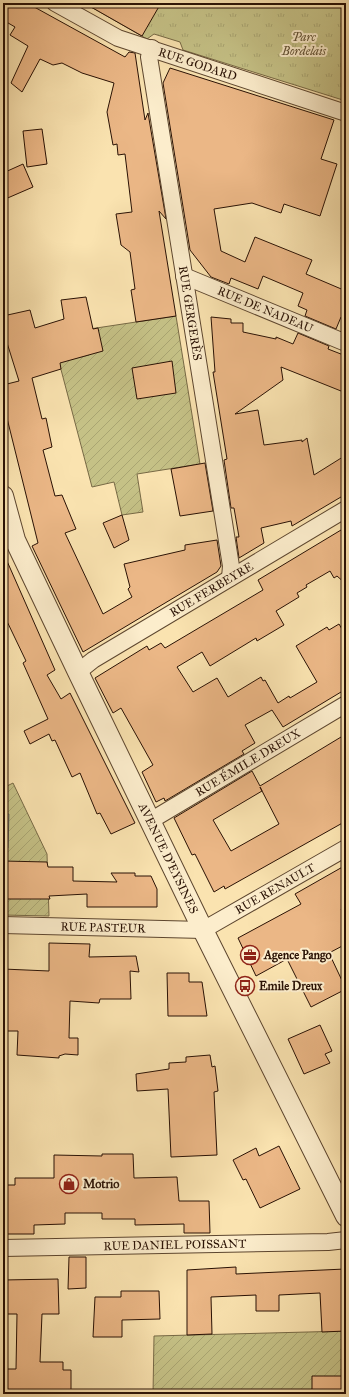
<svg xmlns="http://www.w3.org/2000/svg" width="349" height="1397" font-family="'IM FELL Great Primer',serif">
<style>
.grass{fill:url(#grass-tufts);stroke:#776945}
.garden{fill:url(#garden-furrows);stroke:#776945}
.water{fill:#a2bcb5;stroke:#72786e}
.building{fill:#ebb786;stroke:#291104;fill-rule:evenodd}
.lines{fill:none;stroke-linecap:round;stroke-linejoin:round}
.minor-casing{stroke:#5d462f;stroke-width:18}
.tertiary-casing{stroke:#5d462f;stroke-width:22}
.minor{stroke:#fcedcc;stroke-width:16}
.tertiary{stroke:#fcedcc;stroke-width:20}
.labels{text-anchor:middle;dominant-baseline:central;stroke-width:4;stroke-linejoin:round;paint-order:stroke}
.park-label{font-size:12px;font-style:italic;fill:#604f32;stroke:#fcedcc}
.street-label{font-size:12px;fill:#291104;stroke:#fcedcc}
.poi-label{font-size:12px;font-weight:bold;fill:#291104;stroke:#fcedcc;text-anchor:start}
</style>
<defs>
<pattern id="grass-tufts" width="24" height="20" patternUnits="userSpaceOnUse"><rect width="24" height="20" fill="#c5c186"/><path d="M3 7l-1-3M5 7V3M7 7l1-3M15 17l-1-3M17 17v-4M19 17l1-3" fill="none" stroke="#a9a572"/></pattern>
<pattern id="garden-furrows" width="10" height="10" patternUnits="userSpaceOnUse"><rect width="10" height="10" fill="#c5c186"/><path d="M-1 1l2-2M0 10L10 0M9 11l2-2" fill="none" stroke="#a9a572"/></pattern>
</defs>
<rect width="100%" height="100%" fill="#fae3b0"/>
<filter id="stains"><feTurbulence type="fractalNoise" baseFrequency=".005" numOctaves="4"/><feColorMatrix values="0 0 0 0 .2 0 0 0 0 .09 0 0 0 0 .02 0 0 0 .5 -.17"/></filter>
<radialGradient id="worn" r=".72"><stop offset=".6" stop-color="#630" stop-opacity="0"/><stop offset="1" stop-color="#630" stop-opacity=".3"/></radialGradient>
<path class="grass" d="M84,3H346V101L183,50L180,42L154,34L147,39Z"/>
<path class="garden" d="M176,316L200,464L137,474L143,512L122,515L114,482L92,487L59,362L89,355L83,330Z
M13,783L47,854L49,916L3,915V788Z
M346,1331V1394H153L154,1336Z"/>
<path class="water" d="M3,814H9L8,848H3Z"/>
<path class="building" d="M3,3H27L125,57L129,52L135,53L145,120L148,113L166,219L159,211L176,316L136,322L131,290L135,289L130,252L121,245L116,214L132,212L125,154L118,155L117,144L113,145L107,112L114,83L82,73L62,63L53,65L40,59L22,92L11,83L28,46L10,35L15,27L3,20Z
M84,3H161L142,36Z
M170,68L334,120L321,159L337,164L320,216L284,204L281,213L252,203L214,209L221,251L245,262L255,237L312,260L306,274L346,291V319L341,317L336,329L305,316L307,310L298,306L303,293L263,276L258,289L231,278L229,284L211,277L190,250L163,83Z
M42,129L47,164L27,167L23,131Z
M23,164L33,187L3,200V173Z
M86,297L93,329L98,328L103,351L60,363L61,369L32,378L42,419L46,418L52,447L43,450L55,496L62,495L76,529L65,533L103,614L132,597L128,589L130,587L124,564L185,550V545L217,540L221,566L217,572L83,652L32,546L38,543L3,402V385L19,381L3,330V316L30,310L35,328L64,319L61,300Z
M211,317L231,319V323H243V332L276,339V337L293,344L298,333L329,346L328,349L346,356V393L281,367L283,380L235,414L258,410L264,445L302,440V442L307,438L314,475L346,455V494L292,526L291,521L261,528L264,543L239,558L236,537H239L234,508H231L224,460L227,459L213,372H215Z
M172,361L176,393L137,399L132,368Z
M205,463L213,511L180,516L171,469Z
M122,515L129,540L114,548L103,523Z
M346,527V584L337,576L334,578L330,571L306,585L307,587L297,593L299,597L276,611L284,625L257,641L256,638L210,666L202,652L177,667L193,692L217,678L228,697L261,677L263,681L265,680L278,703L289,696L290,698L317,682L296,646L327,627L329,630L339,624L346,636V689L283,727L272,710L245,725L255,743L242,751L244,754L165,801L164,798L156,802L142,772L153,765L121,708L113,713L95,678L147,646L149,650L161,643L165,648L263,590L258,580Z
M3,552L55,670L47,675L61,699L70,693L135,823L111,834L100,813L97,814L80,773L72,777L55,740L52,741L49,734L30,744L24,731L48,719L23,663L26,661L3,613Z
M346,734V821L225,889L224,886L214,892L195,854L192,855L174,818L252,771L260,786ZM260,787L279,824L231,851L213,820L262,791Z
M3,861L47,862L48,867H73V881L117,882L111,873H135V876H151L157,889V907H87V894L49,896L50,899H3Z
M346,865V906L341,909L346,917V944L329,953L346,989L311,1007L287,959L256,976L238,938L301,904L295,894Z
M49,943L90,944L89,957L136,956L139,972L130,971L131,999H100L99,1003L70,1001L69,1038H78V1055L65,1054L59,1056V1058L17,1055L18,1031H3V969L49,971Z
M167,973H189V982H202L207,1016H168Z
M320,1025L332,1051L325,1054L330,1063L304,1074L288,1039Z
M210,1055L212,1067L215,1066L218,1091L214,1092L217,1155L171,1157L168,1089L137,1091L136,1074L169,1069V1063L186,1062V1057Z
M279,1146L300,1189L260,1208L246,1179L243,1180L233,1160L256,1148L259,1156Z
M102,1154H133L134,1178L177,1177L179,1201H209L210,1233H184V1224L135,1225V1219H102V1213H65V1224L34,1225V1234H3V1185H15V1178H54V1155L102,1156Z
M69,1257H86V1288L68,1289Z
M236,1267V1274L345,1269L346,1291H344L346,1331L322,1332L320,1293L279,1295V1311H256V1295L211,1297L212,1334L187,1335V1270Z
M58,1279L59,1314H42L40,1362H63V1370H71V1392L23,1391V1394H3V1369H16L17,1314H3V1280Z
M121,1291H159L160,1319L122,1320V1337H93L95,1297H121Z
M312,1376H346V1394H312Z"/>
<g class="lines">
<defs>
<g id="minor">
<path id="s1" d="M55,3L118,38L346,113"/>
<path id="s2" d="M152,48L149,57L231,566L230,578"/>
<path id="s3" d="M184,276L346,343"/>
<path id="s4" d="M78,672L93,660L346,509"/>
<path id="s5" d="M150,821L346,704"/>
<path id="s6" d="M3,925L203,930L346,848"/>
<path id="s7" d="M3,1248L328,1242L346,1240"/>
</g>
<g id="tertiary">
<path id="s8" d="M3,496L15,540L78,672L203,930L346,1216"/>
</g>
</defs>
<use href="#minor" class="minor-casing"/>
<use href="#tertiary" class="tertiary-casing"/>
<use href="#minor" class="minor"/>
<use href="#tertiary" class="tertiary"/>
</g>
<defs>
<symbol id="office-ring" viewBox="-11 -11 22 22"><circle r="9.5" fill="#fcedcc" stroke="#8f2418" stroke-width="1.5"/><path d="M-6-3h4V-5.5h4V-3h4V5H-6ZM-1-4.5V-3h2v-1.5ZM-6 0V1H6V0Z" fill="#8f2418"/></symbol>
<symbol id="bus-ring" viewBox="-11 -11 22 22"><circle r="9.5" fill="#fcedcc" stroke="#8f2418" stroke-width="1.5"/><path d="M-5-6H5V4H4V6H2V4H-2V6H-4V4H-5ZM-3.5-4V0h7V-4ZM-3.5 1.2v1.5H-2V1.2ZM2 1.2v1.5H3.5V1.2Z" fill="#8f2418"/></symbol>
<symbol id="shop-ring" viewBox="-11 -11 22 22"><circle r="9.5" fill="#fcedcc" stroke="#8f2418" stroke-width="1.5"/><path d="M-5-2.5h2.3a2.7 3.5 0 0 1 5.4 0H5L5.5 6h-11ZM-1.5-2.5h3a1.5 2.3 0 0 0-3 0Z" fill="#8f2418"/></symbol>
</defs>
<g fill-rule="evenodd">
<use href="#office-ring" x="239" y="944" width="22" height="22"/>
<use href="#bus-ring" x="234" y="975" width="22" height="22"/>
<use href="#shop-ring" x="58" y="1173" width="22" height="22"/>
</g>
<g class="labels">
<g class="park-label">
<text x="304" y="37">Parc<tspan x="304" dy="14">Bordelais</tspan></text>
</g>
<g class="street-label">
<text stroke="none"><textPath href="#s1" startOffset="156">RUE GODARD</textPath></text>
<text stroke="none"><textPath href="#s3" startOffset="88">RUE DE NADEAU</textPath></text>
<text stroke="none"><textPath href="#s2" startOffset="269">RUE GERGERÈS</textPath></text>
<text stroke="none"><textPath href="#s4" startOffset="157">RUE FERBEYRE</textPath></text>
<text stroke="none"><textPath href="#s5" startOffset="114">RUE ÉMILE DREUX</textPath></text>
<text stroke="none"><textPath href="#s8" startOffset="399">AVENUE D'EYSINES</textPath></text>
<text stroke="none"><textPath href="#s6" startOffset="283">RUE RENAULT</textPath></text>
<text stroke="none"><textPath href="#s6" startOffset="100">RUE PASTEUR</textPath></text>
<text stroke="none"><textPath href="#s7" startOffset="172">RUE DANIEL POISSANT</textPath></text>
</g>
<g class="poi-label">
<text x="264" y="955">Agence Pango</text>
<text x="259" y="986">Emile Dreux</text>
<text x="83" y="1184">Motrio</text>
</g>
</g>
<rect width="349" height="1397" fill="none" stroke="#fae3b0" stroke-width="16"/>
<rect x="4" y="4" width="341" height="1389" fill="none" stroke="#291104" stroke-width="2"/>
<rect x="8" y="8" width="333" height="1381" fill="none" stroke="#291104"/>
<rect width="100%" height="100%" filter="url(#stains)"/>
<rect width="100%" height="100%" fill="url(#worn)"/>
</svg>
